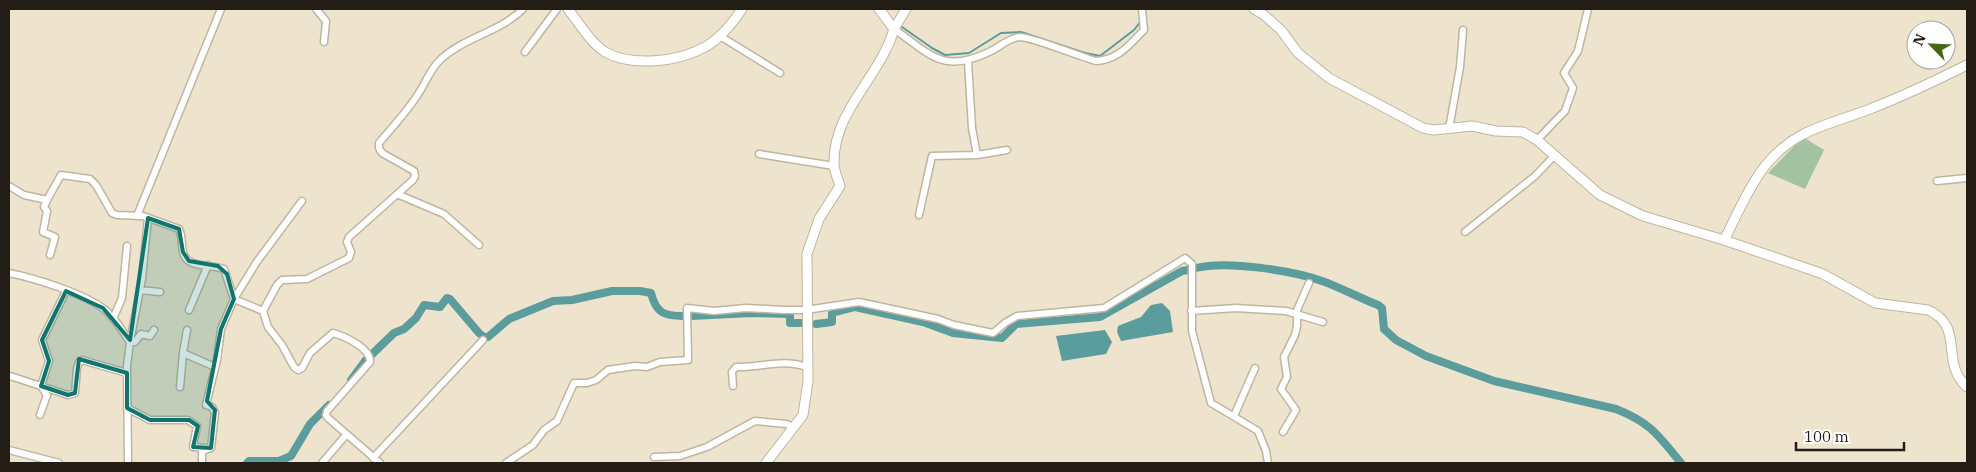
<svg xmlns="http://www.w3.org/2000/svg" width="1976" height="472" font-family="'IBM Plex Serif',serif">
<style>
.green{fill:#a1c3a2}
.water{fill:#5a9d9c}
.lines{fill:none;stroke-linecap:round;stroke-linejoin:round}
.stream{stroke:#5a9d9c;stroke-width:2}
.canal{stroke:#5a9d9c;stroke-width:8}
.street-casing{stroke:#c0b5a0;stroke-width:9}
.secondary-casing{stroke:#c0b5a0;stroke-width:11}
.street{stroke:#fff;stroke-width:6}
.secondary{stroke:#fff;stroke-width:9}
.marked{fill:#0f766e;fill-opacity:0.2;stroke:#0f766e;stroke-width:4;stroke-linejoin:round}
</style>
<rect width="100%" height="100%" fill="#eee3cc"/>
<path class="green" d="M1803,137L1824,150L1805,189L1768,173Z"/>
<path class="water" d="M1162,303L1170,311L1173,332L1121,341L1117,332L1118,326L1141,317L1151,305Z
M1105,330L1112,342L1106,354L1062,361L1056,336Z"/>
<g class="lines">
<path class="stream" d="M902,27L932,48L945,55L969,53L1001,33L1021,32L1085,53L1100,56L1134,30L1141,21"/>
<path class="canal" d="M1196,268C1227,260 1295,271 1325,282C1343,289 1360,298 1378,305L1382,308L1384,329L1396,340L1426,356L1494,381L1616,409C1651,423 1658,435 1681,463
M691,316L752,313L790,314V323H800
M816,324L832,322V313L855,307L923,322L953,333L1002,338L1016,324L1100,317L1182,271L1188,270
M351,380L365,361L394,333L404,329L416,318L424,305L440,307L447,298L450,299L479,333L484,337H488L509,319L553,301L572,300L612,291H640L651,293C656,313 664,316 683,316
M247,463L249,461H279L291,456L310,424L329,405"/>
<defs>
<path id="street" d="M316,9L326,21L324,42
M894,29C931,55 943,74 989,52C1000,47 1008,38 1020,37C1032,37 1081,57 1096,61C1118,60 1129,45 1144,30L1142,9
M720,36L780,73
M525,52L557,9
M968,61L972,128L977,155
M1449,129L1460,67L1463,30
M1537,140L1565,111L1573,88L1564,73L1578,51L1588,9
M759,154L834,166
M1937,181L1967,178
M9,186L24,195L47,200L61,175L90,179L96,185L112,213L117,215L143,216L179,229C183,237 181,243 183,252C186,269 212,264 224,269L234,299L221,329L217,360L206,405L212,407L215,413L211,448L202,451V463
M397,194L444,214L479,245
M47,200L44,207L47,211L43,232L55,237L50,255
M919,215L932,156L977,155L1007,150
M137,216L221,9
M1465,232L1535,176L1554,156
M9,273C34,278 83,293 104,309C115,317 122,331 130,342L127,366L128,463
M140,290L160,292
M189,310L208,265
M263,311L234,299L256,263L302,201
M1191,311L1236,308L1286,311L1323,322
M113,319L122,298L127,246
M187,330L183,353L215,367
M130,342L142,279L148,218
M130,342H135L141,334L150,336L154,330
M10,376L68,395L75,393L77,368L79,362L82,360L127,373
M733,386L732,372L736,367C762,368 781,358 807,367
M180,387L183,353
M127,408L150,420H188L197,426L193,447L208,448
M40,415L47,395L41,386L49,361L42,340L66,291
M1234,416L1255,368
M1283,432L1296,410L1281,389L1287,377L1284,357L1295,335L1297,326V310L1309,283
M9,450L59,463
M654,457L680,456L707,447L755,421L787,424L793,428
M373,458L483,340
M322,463L346,435
M380,463L328,418L326,415L327,411L370,362C371,348 344,336 333,333L310,353L302,368L298,370L294,367L282,345L268,327L263,311L277,285L282,280L307,279L349,258L351,252L347,242L349,237L413,180L415,176L414,171L382,153L379,148V143C393,126 409,110 420,91C427,80 431,68 441,59C465,37 500,32 523,9
M506,463L533,445L544,430L557,421L574,383H587L596,380L608,370L635,366L647,367L660,362L688,360L687,308L714,311L746,308L783,310H806L859,302L938,319L954,325L993,333L1005,323L1017,316L1104,308L1185,258L1192,264V331L1211,403L1258,431L1266,451L1268,463"/>
<path id="secondary" d="M568,9C579,23 590,42 605,52C632,67 678,62 705,47C721,38 732,24 742,9
M1254,9L1264,15L1281,30L1298,53L1329,78L1423,128L1434,130L1472,126L1496,131L1523,132L1537,140L1600,195L1643,216L1724,240L1823,274L1875,303L1928,310C1966,327 1939,362 1967,387
M894,29L906,9
M1724,240C1737,215 1748,188 1765,166C1794,129 1829,125 1870,109C1903,96 1935,81 1967,65
M766,463L803,415L808,381L807,254L819,219L840,186C838,179 834,171 834,164C833,110 880,78 894,29L879,9"/>
</defs>
<use href="#street" class="street-casing"/>
<use href="#secondary" class="secondary-casing"/>
<use href="#street" class="street"/>
<use href="#secondary" class="secondary"/>
</g>
<path class="marked" d="M148,218L179,229L183,252L189,261L218,266L227,274L234,299L221,329L207,401L215,410L211,448L193,447L198,426L189,420H150L127,408V373L79,359L75,393L68,395L41,386L49,361L42,340L66,291L103,308L130,340Z"/>
<rect width="1976" height="472" fill="none" stroke="#221e15" stroke-width="20"/>
<g transform="translate(1931 45) rotate(294)"><circle r="24" fill="#ffffff" stroke="#a7a5a1"/>
<path d="M0-4L9 19L0 12L-9 19Z" fill="#486417"/>
<text y="-8" font-size="14" font-weight="bold" text-anchor="middle" fill="#221e15">N</text>
</g>
<path d="M1796 442v8h108v-8" fill="none" stroke="#221e15" stroke-width="2.5"/>
<text x="1804" y="442" font-size="15" fill="#221e15" stroke="#ffffff" stroke-width="4" paint-order="stroke">100 m</text>
</svg>
